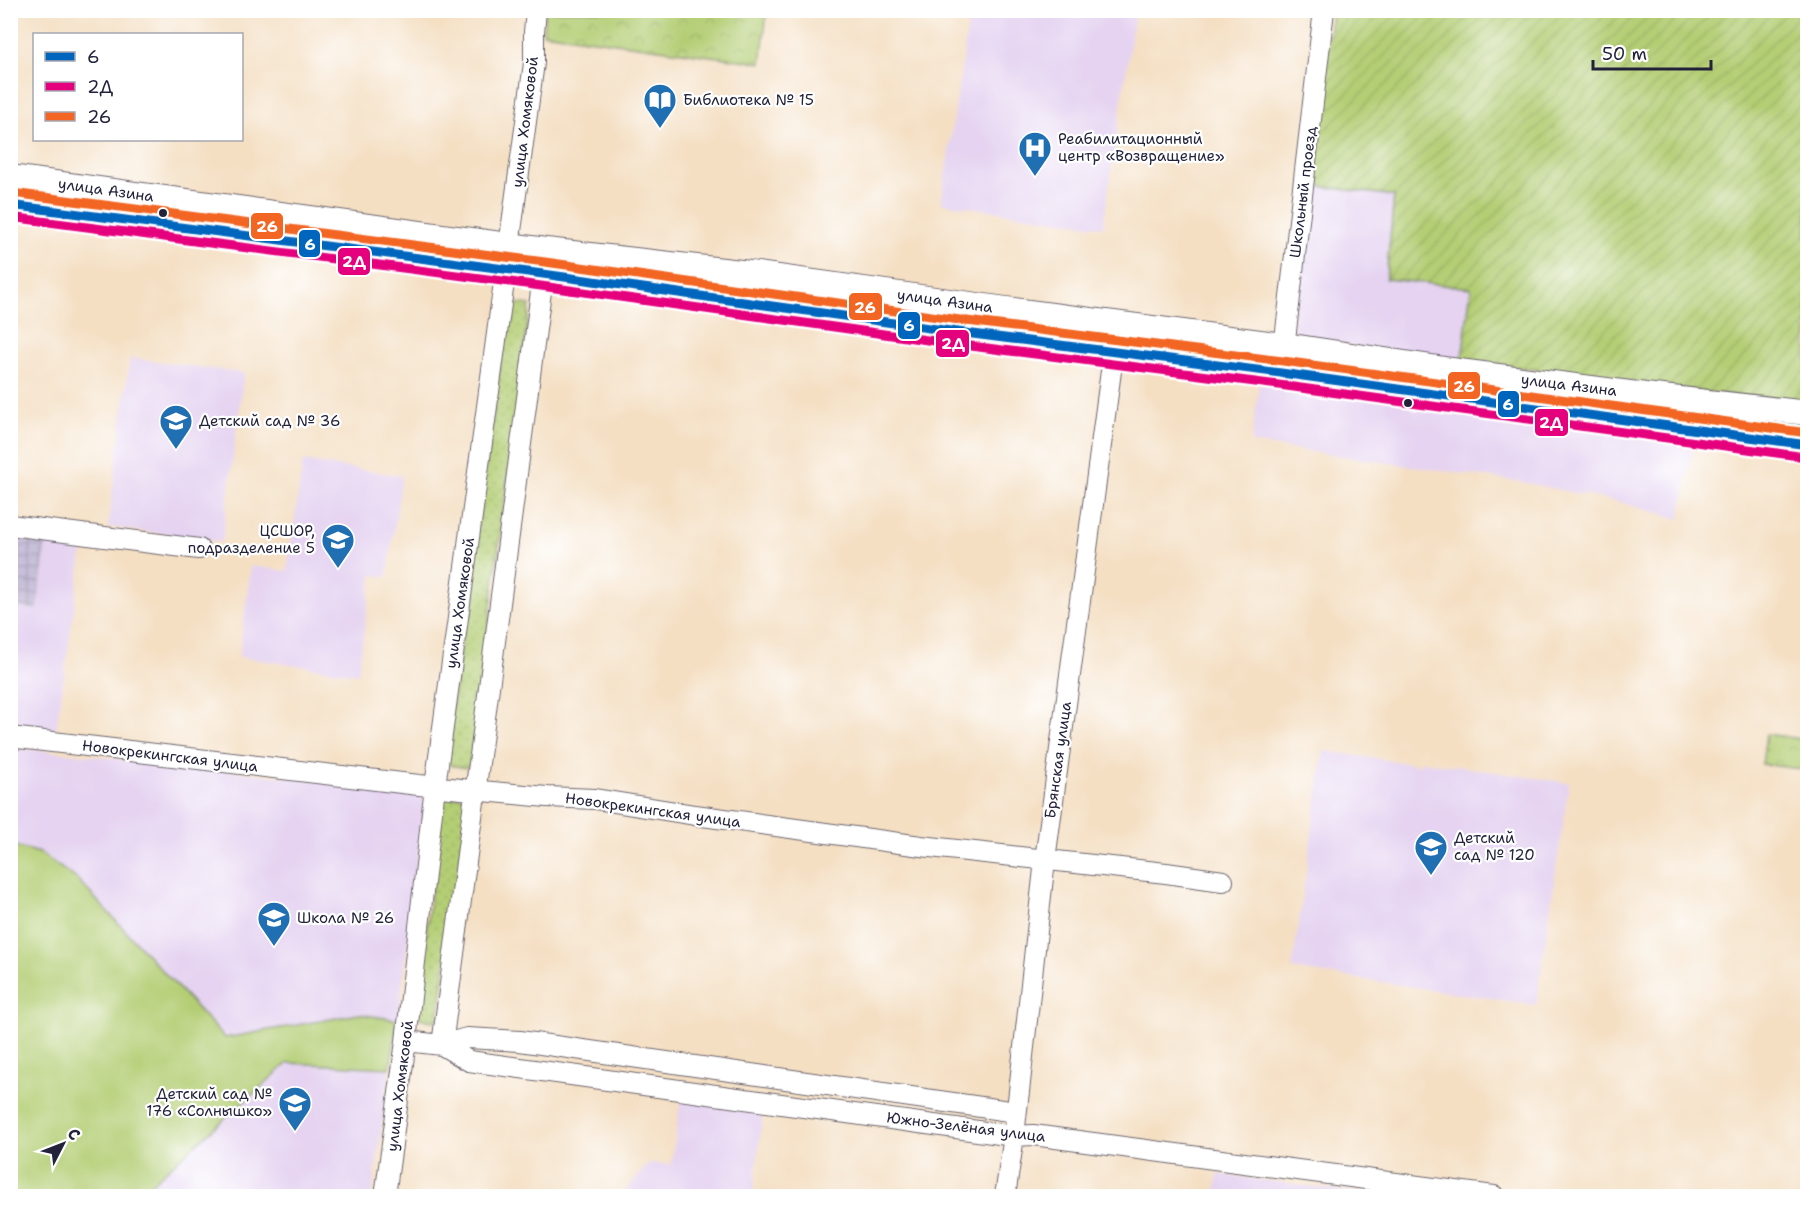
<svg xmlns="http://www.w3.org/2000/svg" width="1818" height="1207" font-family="'Shantell Sans',sans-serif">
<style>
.built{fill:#e5d3f1}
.industrial{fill:url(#industrial-grid)}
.grass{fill:url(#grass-dots);stroke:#6b7858;stroke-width:1.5}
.park{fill:url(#park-crowns);stroke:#6b7858;stroke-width:1.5}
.garden{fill:url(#garden-furrows);stroke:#6b7858;stroke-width:1.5}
.pitch{fill:#b4ce74;stroke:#6b7858;stroke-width:1.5}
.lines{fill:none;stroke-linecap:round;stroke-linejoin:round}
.minor-casing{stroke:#6c646b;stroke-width:22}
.major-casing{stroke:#6c646b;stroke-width:26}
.minor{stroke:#fff;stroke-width:20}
.major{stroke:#fff;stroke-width:24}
.bus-1-casing{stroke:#fff;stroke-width:14}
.bus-2-casing{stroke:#fff;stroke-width:14}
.bus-3-casing{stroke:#fff;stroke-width:14}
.bus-1{stroke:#0065bd;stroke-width:9}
.bus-2{stroke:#e5007d;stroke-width:9}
.bus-3{stroke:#f26522;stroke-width:9}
.bus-dot{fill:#22223b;stroke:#fff;stroke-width:2}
.labels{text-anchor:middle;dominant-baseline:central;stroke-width:4.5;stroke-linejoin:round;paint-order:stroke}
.poi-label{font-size:15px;fill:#22223b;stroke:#fff;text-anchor:start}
.street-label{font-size:15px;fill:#22223b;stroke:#fff}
.line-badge{stroke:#fff;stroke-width:2}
.badge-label{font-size:16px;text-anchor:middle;font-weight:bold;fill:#fff}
</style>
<defs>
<pattern id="industrial-grid" width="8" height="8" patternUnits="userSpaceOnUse" patternTransform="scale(1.5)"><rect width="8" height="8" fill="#c7c0d9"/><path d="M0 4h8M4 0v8" fill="none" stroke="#aba5bb"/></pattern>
<pattern id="grass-dots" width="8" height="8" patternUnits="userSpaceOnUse" patternTransform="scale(1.5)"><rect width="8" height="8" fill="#b4ce74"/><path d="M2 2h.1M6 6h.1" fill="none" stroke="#9ab165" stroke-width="1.8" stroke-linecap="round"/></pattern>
<pattern id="park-crowns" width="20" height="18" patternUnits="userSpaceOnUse" patternTransform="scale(1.5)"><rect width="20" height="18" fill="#b4ce74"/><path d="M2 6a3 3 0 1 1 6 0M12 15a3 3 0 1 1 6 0" fill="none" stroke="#9ab165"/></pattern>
<pattern id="garden-furrows" width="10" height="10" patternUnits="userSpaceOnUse" patternTransform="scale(1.5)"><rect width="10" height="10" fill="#b4ce74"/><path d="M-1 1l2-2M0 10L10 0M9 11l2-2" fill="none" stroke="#9ab165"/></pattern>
</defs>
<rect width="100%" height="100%" fill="#fff"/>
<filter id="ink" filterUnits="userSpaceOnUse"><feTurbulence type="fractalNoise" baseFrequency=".0167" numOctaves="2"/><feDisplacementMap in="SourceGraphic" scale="12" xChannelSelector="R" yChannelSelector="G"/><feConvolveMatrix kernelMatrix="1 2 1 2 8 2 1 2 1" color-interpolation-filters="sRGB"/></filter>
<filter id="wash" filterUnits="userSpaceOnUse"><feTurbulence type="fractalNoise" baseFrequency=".008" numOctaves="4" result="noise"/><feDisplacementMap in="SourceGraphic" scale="24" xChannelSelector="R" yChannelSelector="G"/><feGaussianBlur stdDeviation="1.35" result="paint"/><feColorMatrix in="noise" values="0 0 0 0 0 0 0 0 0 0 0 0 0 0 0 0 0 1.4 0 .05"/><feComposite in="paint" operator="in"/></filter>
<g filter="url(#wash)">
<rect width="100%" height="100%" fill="#f4dfc3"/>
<path class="built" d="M970,11H1135L1103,227L941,203Z
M1310,185L1395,196L1386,278L1471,288L1462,360L1304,340L1296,334L1292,326Z
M130,358L244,373L222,542L108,527Z
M1260,378L1694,441L1680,519L1619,502L1521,482L1251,443Z
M303,461L402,476L387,577L372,575L358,674L239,657L251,566L287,571Z
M47,540L83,548L55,737L11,731V606L37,610Z
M11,747L414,791L421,797L425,802L398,1020L359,1014L225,1038L78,880L40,853L11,845Z
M1324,751L1420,765L1421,761L1569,783L1536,1005L1292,969Z
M288,1063L390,1068L372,1196H137Z
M681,1098L763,1111L753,1196H621L649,1163L671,1165Z
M1218,1174L1376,1195V1196H1215Z"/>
<path class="industrial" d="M10,535L47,540L37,610L11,606Z"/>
<path class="grass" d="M512,303L530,305L471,762L467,768L449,765L445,758L508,309Z
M446,796L464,797L469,805L438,1018L432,1021L420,1018L417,1014L441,801Z"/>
<path class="park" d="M545,11H767L761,63L543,33Z
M1766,734L1807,740V770L1762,764Z"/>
<path class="garden" d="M1332,11H1807V405L1462,360L1471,288L1386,279L1394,196L1310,185Z"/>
<path class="pitch" d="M11,845L40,853L78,880L225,1038L359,1014L398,1020L390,1068L288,1063L137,1196H11Z"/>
</g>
<g filter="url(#ink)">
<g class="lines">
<defs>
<path id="minor" d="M545,261L442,1045L467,1038L520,1041L1016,1112
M1281,373L1324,10
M10,525L199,549
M10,737L419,785L547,797L595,799L695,815L921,846L1166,873L1223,881
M406,1041L442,1045L469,1061L1014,1136L1033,1135L1494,1196
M385,1196L406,1041L435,786L534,63V32L536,10
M1005,1196L1014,1136L1045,860L1111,371L1116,323"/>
<path id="major" d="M10,177L546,250L750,273L1006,309L1284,345L1445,369L1653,396L1808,413
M10,205L543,274L965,333L1281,373L1808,445"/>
</defs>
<use href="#minor" class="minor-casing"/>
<use href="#major" class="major-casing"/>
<use href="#minor" class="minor"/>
<use href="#major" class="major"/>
<defs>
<path id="bus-1" d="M10,205L543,274L965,333L1281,373L1808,445"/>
<path id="bus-2" d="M10,217L541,286L963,345L1279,385L1806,457"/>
<path id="bus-3" d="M12,193L545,262L967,321L1283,361L1808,433"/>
</defs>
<use href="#bus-1" class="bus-1-casing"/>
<use href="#bus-2" class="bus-2-casing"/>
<use href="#bus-3" class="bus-3-casing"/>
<use href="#bus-1" class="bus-1"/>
<use href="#bus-2" class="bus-2"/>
<use href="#bus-3" class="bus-3"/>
</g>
</g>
<defs>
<symbol id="library-pin" viewBox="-11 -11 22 30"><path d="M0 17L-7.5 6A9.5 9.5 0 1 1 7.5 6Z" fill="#1f6fb2" stroke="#fff"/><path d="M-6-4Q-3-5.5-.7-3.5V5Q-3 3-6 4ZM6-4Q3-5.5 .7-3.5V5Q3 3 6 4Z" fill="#fff"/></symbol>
<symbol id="hospital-pin" viewBox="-11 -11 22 30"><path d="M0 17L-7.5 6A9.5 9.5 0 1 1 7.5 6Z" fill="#1f6fb2" stroke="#fff"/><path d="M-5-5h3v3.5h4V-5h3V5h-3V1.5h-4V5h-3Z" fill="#fff"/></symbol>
<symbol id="school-pin" viewBox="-11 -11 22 30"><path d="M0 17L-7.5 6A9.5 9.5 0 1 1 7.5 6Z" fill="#1f6fb2" stroke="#fff"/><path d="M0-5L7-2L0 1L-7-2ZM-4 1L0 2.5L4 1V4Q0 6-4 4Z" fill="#fff"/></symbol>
</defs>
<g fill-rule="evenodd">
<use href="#library-pin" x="641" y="81" width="38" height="52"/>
<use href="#hospital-pin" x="1016" y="129" width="38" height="52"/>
<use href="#school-pin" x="157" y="402" width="38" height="52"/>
<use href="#school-pin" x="319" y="521" width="38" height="52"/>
<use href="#school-pin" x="1412" y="828" width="38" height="52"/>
<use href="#school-pin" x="255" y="899" width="38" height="52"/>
<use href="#school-pin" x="276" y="1084" width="38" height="52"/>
</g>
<g class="bus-dot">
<circle cx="163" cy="213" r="5"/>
<circle cx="1408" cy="403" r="5"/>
</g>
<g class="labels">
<g class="poi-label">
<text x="683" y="100">Библиотека № 15</text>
<text x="1058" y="139">Реабилитационный<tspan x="1058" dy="17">центр «Возвращение»</tspan></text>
<text x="199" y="421">Детский сад № 36</text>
<text x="315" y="531" text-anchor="end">ЦСШОР,<tspan x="315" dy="17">подразделение 5</tspan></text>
<text x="1454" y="838">Детский<tspan x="1454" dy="17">сад № 120</tspan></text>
<text x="297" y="918">Школа № 26</text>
<text x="272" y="1094" text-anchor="end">Детский сад №<tspan x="272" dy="17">176 «Солнышко»</tspan></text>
</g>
<g class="street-label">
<text transform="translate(525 122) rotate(-83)">улица Хомяковой</text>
<text transform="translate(106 190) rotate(8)">улица Азина</text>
<text transform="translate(1303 192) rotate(-83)">Школьный проезд</text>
<text transform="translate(945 301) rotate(8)">улица Азина</text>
<text transform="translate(1569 385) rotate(7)">улица Азина</text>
<text transform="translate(460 603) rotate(-82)">улица Хомяковой</text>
<text transform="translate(170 756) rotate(7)">Новокрекингская улица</text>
<text transform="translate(1058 760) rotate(-82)">Брянская улица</text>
<text transform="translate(653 810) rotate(8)">Новокрекингская улица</text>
<text transform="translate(400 1086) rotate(-83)">улица Хомяковой</text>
<text transform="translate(966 1127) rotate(7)">Южно-Зелёная улица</text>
</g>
</g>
<g class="line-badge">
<rect x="250" y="212" width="34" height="28" rx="6" fill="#f26522"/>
<rect x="298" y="229" width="23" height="29" rx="6" fill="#0065bd"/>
<rect x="337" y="247" width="34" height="29" rx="6" fill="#e5007d"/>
<rect x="848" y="292" width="35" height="29" rx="6" fill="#f26522"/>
<rect x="897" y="311" width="24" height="29" rx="6" fill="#0065bd"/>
<rect x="935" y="329" width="35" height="29" rx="6" fill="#e5007d"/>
<rect x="1447" y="371" width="34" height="29" rx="6" fill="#f26522"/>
<rect x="1497" y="390" width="23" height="28" rx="6" fill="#0065bd"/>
<rect x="1534" y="408" width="35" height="29" rx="6" fill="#e5007d"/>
</g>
<g class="badge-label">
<text x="267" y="232">26</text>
<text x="310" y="250">6</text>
<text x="354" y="267">2Д</text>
<text x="865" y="313">26</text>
<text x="909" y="331">6</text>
<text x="953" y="349">2Д</text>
<text x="1464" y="392">26</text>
<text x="1508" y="410">6</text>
<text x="1551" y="428">2Д</text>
</g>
<rect width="1818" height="1207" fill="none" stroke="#fff" stroke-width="36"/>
<rect x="33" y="33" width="210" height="108" fill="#ffffff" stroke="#a7a7b1" stroke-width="1.5"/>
<rect x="45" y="52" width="30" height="9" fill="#0065bd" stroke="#a7a7b1" stroke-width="1.5"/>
<text x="87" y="63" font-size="18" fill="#22223b">6</text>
<rect x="45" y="82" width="30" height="9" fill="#e5007d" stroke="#a7a7b1" stroke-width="1.5"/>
<text x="87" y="93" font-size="18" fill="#22223b">2Д</text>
<rect x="45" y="112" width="30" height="9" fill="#f26522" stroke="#a7a7b1" stroke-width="1.5"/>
<text x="87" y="123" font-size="18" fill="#22223b">26</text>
<g transform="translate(63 1144) rotate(48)" stroke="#ffffff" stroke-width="4.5" paint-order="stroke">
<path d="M0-4.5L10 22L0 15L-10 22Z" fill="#22223b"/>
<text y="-9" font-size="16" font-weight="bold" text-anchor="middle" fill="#22223b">С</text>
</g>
<path d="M1593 60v9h118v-9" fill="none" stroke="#22223b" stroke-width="3"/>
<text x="1602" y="60" font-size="18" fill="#22223b" stroke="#ffffff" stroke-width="4.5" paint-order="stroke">50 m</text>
</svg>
